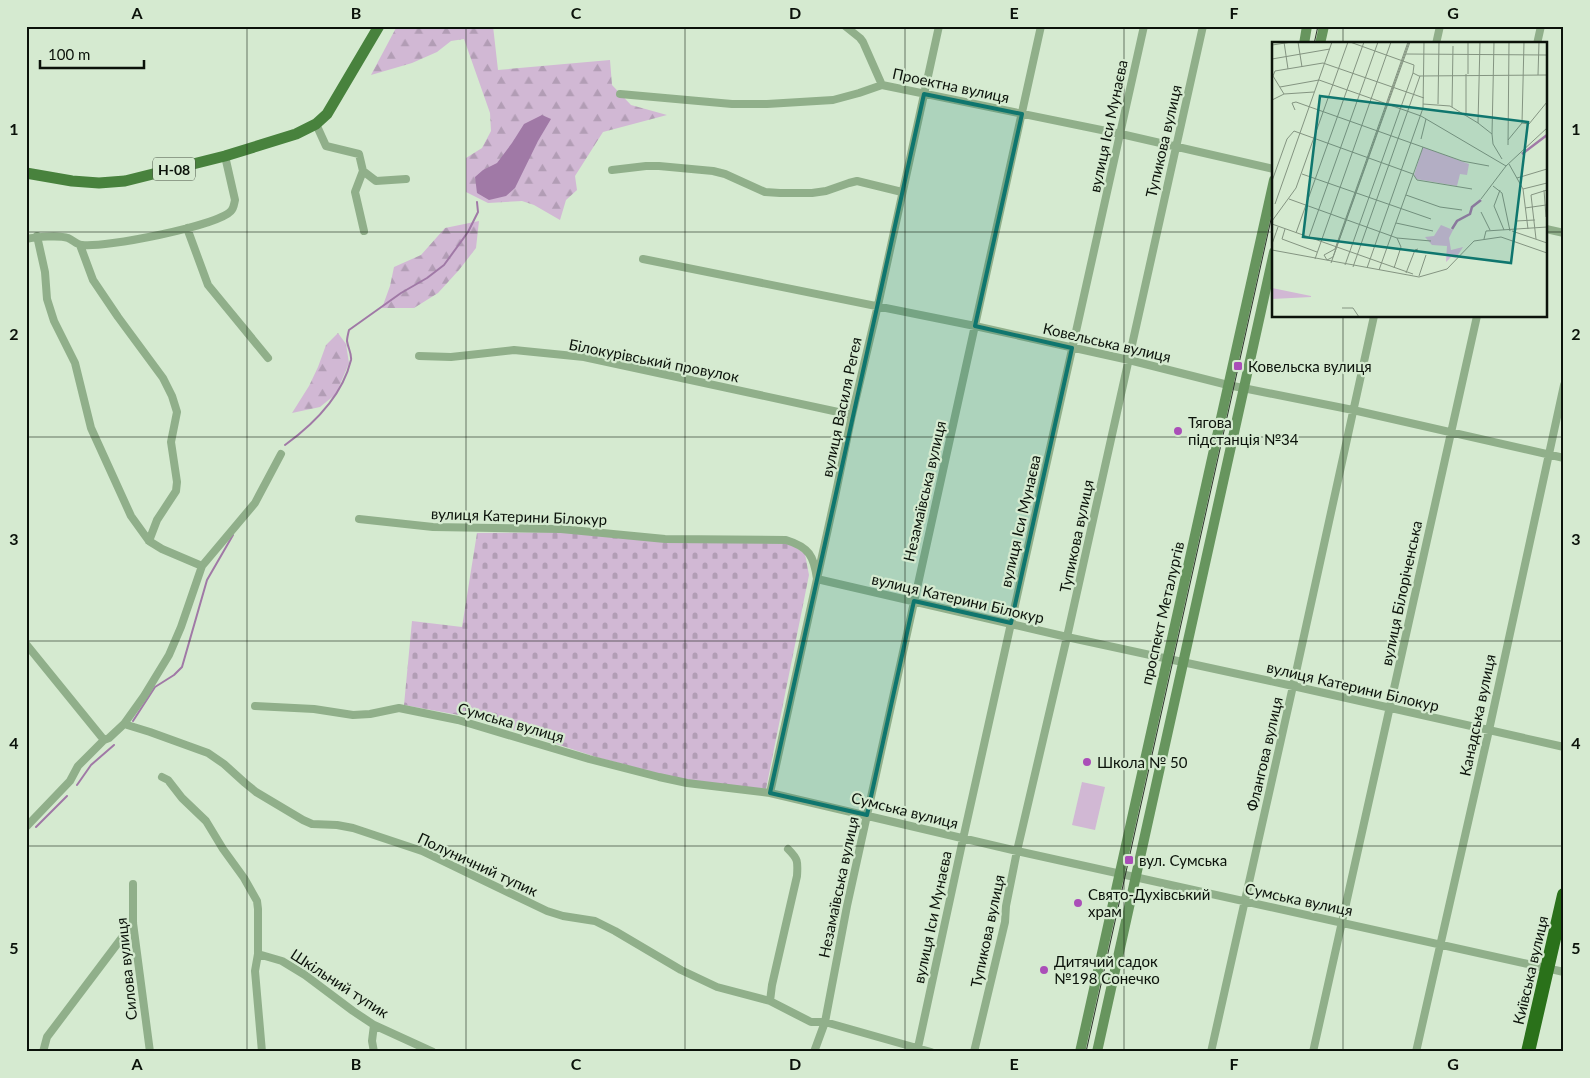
<svg xmlns="http://www.w3.org/2000/svg" width="1590" height="1078" font-family="Lato,sans-serif">
<style>
.forest{fill:url(#forest-firs)}
.cemetery{fill:url(#cemetery-stones)}
.park{fill:#d1b8d4}
.water{fill:#a079a6}
.lines{fill:none;stroke-linecap:round;stroke-linejoin:round}
.stream{stroke:#a079a6;stroke-width:2}
.street{stroke:#90af8a;stroke-width:8}
.secondary{stroke:#67955e;stroke-width:10}
.primary{stroke:#48823d;stroke-width:11}
.highway{stroke:#2a711a;stroke-width:14}
.tram{stroke:#2c352a;stroke-width:1}
.marked{fill:#0f766e;fill-opacity:0.2;stroke:#0f766e;stroke-width:4;stroke-linejoin:round}
.grid{fill:none;stroke:#0b120a;stroke-width:1;stroke-opacity:0.55}
.poi-dot{fill:#aa4eb8;stroke:#d5ead0;stroke-width:2}
.labels{text-anchor:middle;dominant-baseline:central;stroke-width:4.5;stroke-linejoin:round;paint-order:stroke}
.shield{fill:#d5ead0;stroke:#485345;stroke-width:1}
.shield-label{font-size:14px;font-weight:bold;fill:#0b120a}
.street-label{font-size:15px;fill:#0b120a;stroke:#d5ead0}
.poi-label{font-size:15px;fill:#0b120a;stroke:#d5ead0;text-anchor:start}
.inset-river{fill:none;stroke:#a079a6;stroke-width:2.5}
.inset-road{fill:none;stroke:#849481;stroke-width:1}
.view{fill:#0f766e;fill-opacity:0.15;stroke:#0f766e;stroke-width:2.5}
.inset-edge{fill:none;stroke:#0b120a;stroke-width:2.5}
.neatline{fill:none;stroke:#0b120a;stroke-width:2}
.grid-label{font-size:16px;text-anchor:middle;font-weight:bold;fill:#0b120a}
</style>
<defs>
<pattern id="forest-firs" width="22" height="20" patternUnits="userSpaceOnUse" patternTransform="scale(1.25)"><rect width="22" height="20" fill="#d1b8d4"/><path d="M5 1l3.5 6h-7zM16 11l3.5 6h-7z" fill="#b29db5"/></pattern>
<pattern id="cemetery-stones" width="16" height="16" patternUnits="userSpaceOnUse" patternTransform="scale(1.25)"><rect width="16" height="16" fill="#d1b8d4"/><path d="M2 7V4a2 2 0 0 1 4 0v3zM10 15v-3a2 2 0 0 1 4 0v3z" fill="#b29db5"/></pattern>
</defs>
<rect width="100%" height="100%" fill="#d5ead0"/>
<path class="forest" d="M397,26H493L498,70L610,60L612,85L631,105L667,115L603,132L575,176L577,190L566,200L560,220L534,205L522,201L488,203L466,192V158L482,148L491,131L490,113L464,39L451,41L437,52L412,63L371,75Z
M479,221L476,248L459,270L438,293L414,308H382L390,286L394,267L421,255L445,228Z
M338,333L346,344L349,363L336,394L320,407L292,413L309,386L318,367L326,345Z"/>
<path class="cemetery" d="M570,532L791,544L805,554L809,575L766,789L687,781L596,757L526,734L464,716L404,705L412,621L462,627L477,533Z"/>
<path class="park" d="M1082,782L1105,787L1095,830L1072,825Z"/>
<path class="water" d="M542,115L551,119L538,141L515,188L506,196L489,200L477,193L475,177L483,170L497,163L512,143L524,124Z"/>
<g class="lines">
<path class="stream" d="M285,445C314,424 342,397 351,360C352,354 348,348 347,341C347,338 348,334 349,330L401,293L427,278L444,265L468,232L478,212L477,202
M133,721L155,687L174,675L182,667L207,580L233,535
M77,785L91,765L114,745
M36,827L67,796"/>
<path class="street" d="M845,26L860,38L863,42L882,85
M1436,44L1440,26
M1537,44L1541,26
M620,94L732,104H767L833,100L859,93L882,85L1121,134L1274,169
M316,124L326,146L359,154L363,171L376,181L406,179
M612,170L646,166H659L713,171L725,174L765,192L780,193H812L826,191L849,183L857,181L902,192
M363,171L355,192L364,231
M187,228L208,285L268,358
M1546,229L1564,233
M37,236L45,272L47,299L54,321L75,363L91,428L131,516L149,541L162,549L202,566
M26,239C36,237 59,235 68,238C73,240 77,245 82,245C105,248 217,226 231,211C234,208 234,204 235,200L225,156
M80,245L93,280L118,317L163,378L172,396L177,412L171,442L177,482L176,491L157,520L149,541
M643,259L975,326L1129,360L1228,385L1353,410L1564,458
M419,356L451,357L514,350L584,357L852,415
M359,519L433,527L561,529L665,539L786,540C809,547 814,556 817,579L1067,637L1293,686L1564,747
M26,644L104,740
M255,706L314,709L353,715L370,714L399,708L458,720L589,759L659,777L687,783L770,793L1017,851L1564,972
M124,724L150,732L208,753L224,764L245,783L256,792L303,820L312,824L337,825L353,828L422,851L547,911L563,916L595,921L615,931L681,970L717,987L770,1001L811,1022H825L931,1052
M162,777L168,780L182,798L206,821L223,849L244,878L257,901L258,909V954L282,961L305,975L353,1011L374,1025L433,1052
M770,793L835,497L852,415L878,305L939,26
M26,827L70,781L78,766L104,740L109,738L124,724L144,696L169,655L181,627L202,566L255,503L281,454
M133,884V923L150,1052
M258,954L255,971L262,1052
M770,1001L772,985L797,876C798,861 798,859 788,849
M43,1052L47,1037L133,923
M374,1052L372,1041L374,1025
M814,1052L825,1022L847,906L1041,26
M917,1052L963,839L1144,26
M974,1052L1005,922L1006,906L1017,851L1067,637L1203,26
M1211,1052L1293,686L1374,316
M1313,1052L1477,316
M1416,1052L1489,730L1564,385"/>
<path class="secondary" d="M1304,44L1307,26
M1320,44L1324,26
M1080,1052L1274,180
M1097,1052L1274,252"/>
<path class="primary" d="M26,173L72,181L99,183L125,181L225,156L296,134L316,124L327,114L379,26"/>
<path class="highway" d="M1528,1052L1564,895"/>
<path class="tram" d="M1314,44L1318,26
M1086,1052L1274,206"/>
</g>
<path class="marked" d="M924,94L1022,114L975,326L1072,348L1011,623L914,601L867,815L770,793Z"/>
<path class="grid" d="M247,26V1052M466,26V1052M685,26V1052M905,26V1052M1124,26V1052M1343,26V44M26,232H1274M1546,232H1564M1343,316V1052M26,437H1564M26,641H1564M26,846H1564"/>
<g class="poi-dot">
<rect x="1233" y="361" width="10" height="10" rx="2.5"/>
<circle cx="1178" cy="431" r="5"/>
<circle cx="1087" cy="762" r="5"/>
<rect x="1124" y="855" width="10" height="10" rx="2.5"/>
<circle cx="1078" cy="903" r="5"/>
<circle cx="1044" cy="970" r="5"/>
</g>
<g class="labels">
<rect class="shield" x="153" y="157.5" width="42" height="23" rx="4"/>
<g class="shield-label">
<text x="174" y="169">Н-08</text>
</g>
<g class="street-label">
<text transform="translate(951 85) rotate(12)">Проектна вулиця</text>
<text transform="translate(1108 126) rotate(-78)">вулиця Іси Мунаєва</text>
<text transform="translate(1163 141) rotate(-77)">Тупикова вулиця</text>
<text transform="translate(1107 342) rotate(13)">Ковельська вулиця</text>
<text transform="translate(654 360) rotate(11)">Білокурівський провулок</text>
<text transform="translate(841 407) rotate(-78)">вулиця Василя Регея</text>
<text transform="translate(924 491) rotate(-77)">Незамаївська вулиця</text>
<text transform="translate(519 516) rotate(2)">вулиця Катерини Білокур</text>
<text transform="translate(1020 521) rotate(-77)">вулиця Іси Мунаєва</text>
<text transform="translate(1076 536) rotate(-78)">Тупикова вулиця</text>
<text transform="translate(1401 593) rotate(-78)">вулиця Білоріченська</text>
<text transform="translate(958 598) rotate(13)">вулиця Катерини Білокур</text>
<text transform="translate(1162 613) rotate(-77)">проспект Металургів</text>
<text transform="translate(1353 686) rotate(13)">вулиця Катерини Білокур</text>
<text transform="translate(1477 715) rotate(-78)">Канадська вулиця</text>
<text transform="translate(511 722) rotate(16)">Сумська вулиця</text>
<text transform="translate(1264 754) rotate(-77)">Флангова вулиця</text>
<text transform="translate(905 810) rotate(14)">Сумська вулиця</text>
<text transform="translate(478 864) rotate(25)">Полуничний тупик</text>
<text transform="translate(838 887) rotate(-78)">Незамаївська вулиця</text>
<text transform="translate(1299 899) rotate(12)">Сумська вулиця</text>
<text transform="translate(932 917) rotate(-78)">вулиця Іси Мунаєва</text>
<text transform="translate(987 931) rotate(-78)">Тупикова вулиця</text>
<text transform="translate(126 969) rotate(-96)">Силова вулиця</text>
<text transform="translate(1530 970) rotate(-77)">Київська вулиця</text>
<text transform="translate(340 983) rotate(33)">Шкільний тупик</text>
</g>
<g class="poi-label">
<text x="1248" y="366">Ковельска вулиця</text>
<text x="1188" y="422">Тягова<tspan x="1188" dy="17">пiдстанцiя №34</tspan></text>
<text x="1097" y="762">Школа № 50</text>
<text x="1139" y="860">вул. Сумська</text>
<text x="1088" y="894">Свято-Духівський<tspan x="1088" dy="17">храм</tspan></text>
<text x="1054" y="961">Дитячий садок<tspan x="1054" dy="17">№198 Сонечко</tspan></text>
</g>
</g>
<g transform="translate(1272 42)">
<rect width="275" height="275" fill="#d5ead0"/>
<path d="M169,183L181,188L177,196L179,208L191,205L184,216L179,215L174,220L175,204L160,203L153,195L162,194ZM0,246L39,254V255L0,257Z" fill="#d1b8d4"/>
<path d="M151,105L197,122L195,133L188,132L185,144L144,137L142,133Z" fill="#d1b8d4"/>
<path class="inset-river" d="M250,112L275,93M180,187L185,179L198,172L200,165L209,158"/>
<path class="inset-road" d="M12,0L16,27M26,0L30,25M78,0L142,23L141,31L147,34L275,33M136,0L63,207L52,213L55,218L61,215L137,0M0,3L20,0M134,12L275,13M0,17L58,7M196,32V0M266,33L267,0M8,45L47,38L149,74L234,124M12,52L1,34L3,29L51,21L152,56M0,58L12,52L42,50M151,62L178,64L206,81L220,92L221,102L230,117M166,62L167,0M180,65L181,4M23,68L20,61L24,60L190,119L217,124M194,73V32M206,81L208,0M250,81L257,82L275,60M220,92L222,0M149,97L154,77M236,98L250,81L252,0M236,103L237,0M237,122L251,147M30,132L159,177M245,136L275,127M0,139L15,97L22,89L141,132L145,138L200,147M221,144L230,151L238,189M228,148L222,164L232,188M272,148L274,175M134,153L168,165L190,168M259,153L264,197M259,153L275,148M17,157L125,196L159,199M209,157L234,124L275,86M3,162L60,0M253,166L274,163M209,170L218,188M0,179L24,146L76,0M244,179L263,178M124,181L161,189M0,182L141,232M13,187L10,197L45,210M256,187L251,147L275,141M240,189L275,201M24,191L92,0M37,195L106,0M212,197L214,189L275,185M0,202L6,185M0,208L147,235L175,227L202,199L229,195L275,211M43,217L119,0M59,221L138,0M73,223L141,31M81,225L148,34M95,226L151,66L152,0M122,226L129,205L125,196M107,228L151,105M134,231L143,208L146,207M147,234L154,213M70,266H81L87,275"/>
<path class="view" d="M48,54L256,80L239,221L31,195Z"/>
<rect width="275" height="275" class="inset-edge"/>
</g>
<rect width="1590" height="1078" fill="none" stroke="#d5ead0" stroke-width="55"/>
<path d="M40 60v8h104v-8" fill="none" stroke="#0b120a" stroke-width="2.5"/>
<text x="48" y="60" font-size="15" fill="#0b120a" stroke="#d5ead0" stroke-width="4" paint-order="stroke">100 m</text>
<rect x="28" y="28" width="1534" height="1022" class="neatline"/>
<g class="grid-label">
<text x="137" y="19">A</text>
<text x="356" y="19">B</text>
<text x="576" y="19">C</text>
<text x="795" y="19">D</text>
<text x="1014" y="19">E</text>
<text x="1234" y="19">F</text>
<text x="1453" y="19">G</text>
<text x="14" y="135">1</text>
<text x="1576" y="135">1</text>
<text x="14" y="340">2</text>
<text x="1576" y="340">2</text>
<text x="14" y="545">3</text>
<text x="1576" y="545">3</text>
<text x="14" y="749">4</text>
<text x="1576" y="749">4</text>
<text x="14" y="954">5</text>
<text x="1576" y="954">5</text>
<text x="137" y="1070">A</text>
<text x="356" y="1070">B</text>
<text x="576" y="1070">C</text>
<text x="795" y="1070">D</text>
<text x="1014" y="1070">E</text>
<text x="1234" y="1070">F</text>
<text x="1453" y="1070">G</text>
</g>
</svg>
